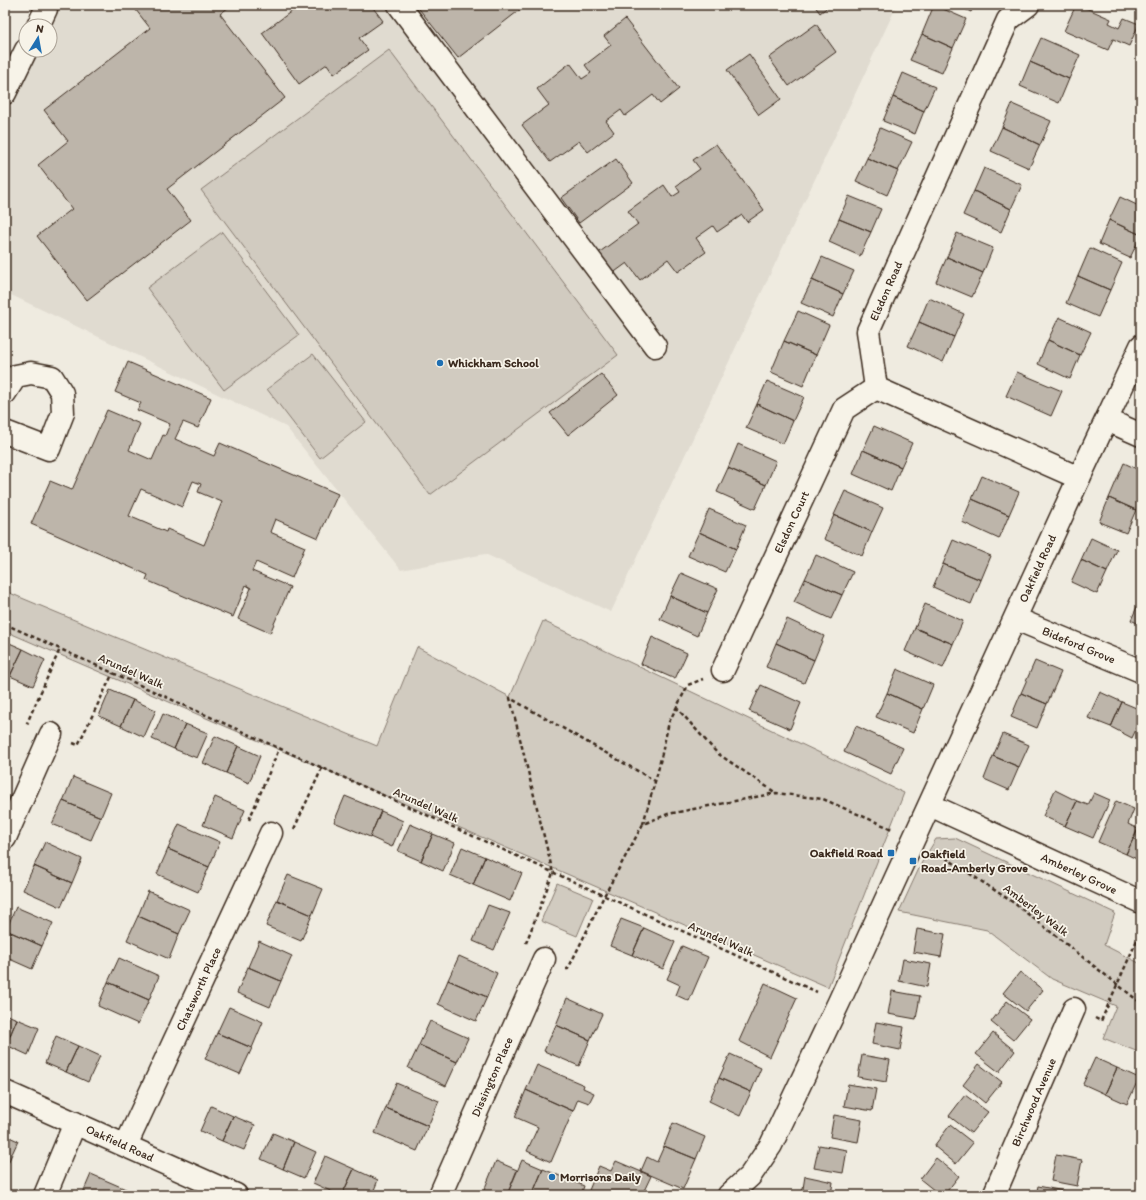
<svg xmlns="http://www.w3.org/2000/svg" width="1146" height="1200" font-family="Itim,sans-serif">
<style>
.built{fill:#e0dbd0}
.green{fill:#d1cbc0;stroke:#867a6f}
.building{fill:#bdb5aa;stroke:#3b2a1e;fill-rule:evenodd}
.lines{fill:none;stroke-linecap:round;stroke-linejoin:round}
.minor-casing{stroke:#3b2a1e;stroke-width:25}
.path{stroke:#3b2a1e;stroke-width:2.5;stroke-dasharray:4 3;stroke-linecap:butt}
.minor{stroke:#f7f3e8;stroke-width:22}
.poi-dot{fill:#1f6fb2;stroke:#f7f3e8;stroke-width:1.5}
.labels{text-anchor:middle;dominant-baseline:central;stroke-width:3.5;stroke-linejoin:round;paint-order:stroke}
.street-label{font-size:12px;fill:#3b2a1e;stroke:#f7f3e8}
.poi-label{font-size:12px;font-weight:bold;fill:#3b2a1e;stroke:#f7f3e8;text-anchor:start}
</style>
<rect width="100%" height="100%" fill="#efebe0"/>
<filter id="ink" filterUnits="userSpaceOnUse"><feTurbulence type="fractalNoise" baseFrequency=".025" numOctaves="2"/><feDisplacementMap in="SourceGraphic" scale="8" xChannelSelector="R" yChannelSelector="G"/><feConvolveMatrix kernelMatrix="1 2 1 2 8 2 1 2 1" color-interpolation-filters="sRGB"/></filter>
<g filter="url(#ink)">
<path class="built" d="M54,5H897L611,612L485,554L401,570L286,427L5,292V120L35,50H50V26Z"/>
<path class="green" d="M389,50L618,355L430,495L201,190Z
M222,232L299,335L224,390L147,288Z
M313,354L366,422L320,458L267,389Z
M5,591L377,746L417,647L510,697L543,621L904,793L828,987L5,631Z
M955,838L1115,913L1104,945L1141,964V1053L1103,1038L1116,1006L1052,979L987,930L899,912L922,862L936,839Z
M557,883L593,898L577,936L541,921Z"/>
<path class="building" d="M132,5H227L229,7L220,14L285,98L167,189L191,220L87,300L37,236L72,209L38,165L68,141L44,110L150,28Z
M300,5H371L383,21L359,38L368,50L334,74L327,64L299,84L262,33Z
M416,5H526L458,58Z
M814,5H830L820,13Z
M934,5L966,19L953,48L922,34Z
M956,5H974L971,12Z
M1076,5H1079L1111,19L1109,23L1119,28L1124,18L1139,24L1129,46L1113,39L1108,50L1064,31Z
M625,19L679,89L660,104L653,95L625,116L621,110L606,121L614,132L588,152L579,141L550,162L522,125L549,105L537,89L570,63L582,79L591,73L585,65L611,45L604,36Z
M816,24L836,52L789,86L769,58Z
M922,34L953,48L942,73L910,60Z
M1041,38L1080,55L1069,79L1030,62Z
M749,54L781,99L759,115L727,70Z
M1030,62L1069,79L1059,103L1020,86Z
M903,73L935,87L924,111L893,97Z
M893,97L924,111L915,134L883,121Z
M1012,104L1051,121L1040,145L1002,127Z
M1002,127L1040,145L1029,168L991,151Z
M880,128L912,142L898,171L867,158Z
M716,144L764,210L747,222L742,215L717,232L713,226L696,238L706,252L678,272L668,259L640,280L627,263L612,274L597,254L638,224L628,211L664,185L672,197L680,192L676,186L700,169L693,160Z
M867,158L898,171L887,195L856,181Z
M616,159L633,183L579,223L561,198Z
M984,168L1022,185L1011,209L974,191Z
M974,191L1011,209L1001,232L963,215Z
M849,196L881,209L871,232L839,219Z
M1120,197L1141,207V235L1109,220Z
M839,219L871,232L860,256L829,242Z
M1109,220L1141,235L1130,258L1099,244Z
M957,233L993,248L983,273L947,257Z
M1090,248L1122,263L1110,290L1078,276Z
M822,257L854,271L843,294L812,280Z
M947,257L983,273L972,297L936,282Z
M1078,276L1110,290L1098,317L1066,303Z
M812,280L843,294L833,317L801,303Z
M929,298L964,314L954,337L919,322Z
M798,311L829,325L816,355L784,341Z
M1059,317L1091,332L1080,355L1048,340Z
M919,322L954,337L943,362L908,346Z
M1048,340L1080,355L1070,379L1038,364Z
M784,341L816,355L803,386L771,372Z
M128,362L211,398L198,428L183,422L175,439L214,456L220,443L338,494L318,538L275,519L270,532L305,547L292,578L256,562L252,571L290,587L270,633L238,619L251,588L246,585L233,617L146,580L148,575L31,524L50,481L72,490L107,410L140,424L129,450L152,460L163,435L165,436L170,424L137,410L141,403L115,392ZM193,481L201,484L198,492L222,502L204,545L167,529L166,532L129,516L141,489L182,507Z
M1017,372L1062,391L1051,416L1006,396Z
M601,374L618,395L568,435L550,413Z
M767,381L804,397L793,421L757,404Z
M757,404L793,421L783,444L746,428Z
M874,426L912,443L901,467L863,450Z
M738,444L776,461L766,485L728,468Z
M863,450L901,467L891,491L853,474Z
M1124,463L1141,471V499L1136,510L1109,498Z
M728,468L766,485L755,509L717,492Z
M982,476L1019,492L1009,515L972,499Z
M845,491L883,508L872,532L834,515Z
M1109,498L1136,510L1126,533L1099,522Z
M972,499L1009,515L999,539L962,522Z
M709,509L746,525L736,549L699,532Z
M834,515L872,532L862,556L824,539Z
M699,532L736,549L725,572L688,556Z
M1091,538L1117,550L1107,572L1081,560Z
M953,540L991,556L981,580L943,564Z
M816,555L853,572L842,595L805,579Z
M1081,560L1107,572L1097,594L1071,582Z
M943,564L981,580L971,604L933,587Z
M681,573L718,589L707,613L670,596Z
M805,579L842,595L831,619L794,602Z
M670,596L707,613L697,636L660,619Z
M1141,598V625L1131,620Z
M925,604L963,621L953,644L915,628Z
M787,619L824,636L814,660L776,643Z
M915,628L953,644L943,668L905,651Z
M652,637L687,653L675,679L641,664Z
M5,641L23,649L10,676L5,673Z
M776,643L814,660L804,683L766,667Z
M23,649L45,660L33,686L10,676Z
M1035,661L1061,672L1047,704L1021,693Z
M897,669L933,685L923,709L887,693Z
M761,685L801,703L790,729L749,711Z
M110,690L133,700L121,726L99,716Z
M1100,692L1122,702L1111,727L1088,718Z
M887,693L923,709L913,733L876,717Z
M1021,693L1047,704L1037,728L1011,717Z
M133,700L156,710L144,737L121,726Z
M1122,702L1141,710V719L1132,738L1111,727Z
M163,714L185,724L174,749L152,739Z
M185,724L208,733L197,758L174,749Z
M856,726L903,748L891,774L844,752Z
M1003,734L1029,745L1019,767L993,756Z
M215,736L238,746L226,773L203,763Z
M238,746L260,756L249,783L226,773Z
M993,756L1019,767L1009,790L984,779Z
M73,777L111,793L101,817L63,801Z
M1055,790L1077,801L1065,826L1043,816Z
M1094,793L1110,800L1093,838L1065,826L1077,801L1088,805Z
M345,796L381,811L370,837L334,822Z
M215,797L245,810L233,838L203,825Z
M63,801L101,817L91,840L52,824Z
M1116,801L1134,809L1128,824L1138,829L1126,854L1098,842Z
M381,811L403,821L392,847L370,837Z
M179,824L220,842L209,867L168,849Z
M410,824L433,834L421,861L398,851Z
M1138,829L1141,830V861L1126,854Z
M433,834L455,843L443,871L421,861Z
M45,842L82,859L72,883L34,866Z
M462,847L485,857L473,885L450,875Z
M168,849L209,867L198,892L157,874Z
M485,857L522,873L510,901L473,885Z
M34,866L72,883L61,907L23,890Z
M288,875L323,889L312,915L277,900Z
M148,891L190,910L179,934L138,916Z
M277,900L312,915L301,941L266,926Z
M488,905L510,913L494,950L473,941Z
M16,907L53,923L42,946L6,930Z
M138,916L179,934L169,959L127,940Z
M621,919L644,928L632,955L610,946Z
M644,928L675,942L663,969L632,955Z
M917,929L945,934L941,957L913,952Z
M6,930L42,946L32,969L5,957Z
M259,941L292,956L281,981L248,967Z
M682,946L708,957L689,1001L676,995L680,985L667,979Z
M459,956L497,973L487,997L448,980Z
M119,958L159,976L149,1000L108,982Z
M903,959L931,964L927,987L899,981Z
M248,967L281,981L270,1007L237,993Z
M1020,972L1043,990L1026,1011L1003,993Z
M448,980L487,997L476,1021L438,1004Z
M108,982L149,1000L138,1024L98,1006Z
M765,983L797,998L770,1057L739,1041Z
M892,991L920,996L916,1019L888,1014Z
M567,998L602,1014L590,1040L556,1025Z
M1007,1001L1030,1019L1013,1040L991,1022Z
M229,1007L263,1022L252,1048L217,1033Z
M5,1014L17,1019L6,1045H5Z
M17,1019L39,1028L28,1055L6,1045Z
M430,1021L468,1038L457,1062L419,1045Z
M876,1022L904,1027L900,1050L872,1044Z
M556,1025L590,1040L579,1066L544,1051Z
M217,1033L252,1048L240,1074L205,1059Z
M993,1033L1015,1051L999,1072L976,1054Z
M56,1036L78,1046L66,1072L45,1063Z
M419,1045L457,1062L446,1086L408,1068Z
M78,1046L100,1056L88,1082L66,1072Z
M730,1054L761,1068L751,1092L719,1078Z
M862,1055L890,1060L886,1082L858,1077Z
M1095,1058L1117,1068L1105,1094L1083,1084Z
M979,1064L1002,1082L985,1103L963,1085Z
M537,1065L584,1085L583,1088L594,1093L589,1103L578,1099L573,1111L526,1090Z
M1117,1068L1139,1078L1127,1104L1105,1094Z
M719,1078L751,1092L740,1116L709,1101Z
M396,1083L439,1101L428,1126L386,1108Z
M848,1084L876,1089L872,1111L844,1106Z
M526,1090L573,1111L551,1162L527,1151L538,1127L515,1117Z
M965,1095L988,1112L971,1133L949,1116Z
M211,1106L233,1116L222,1141L200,1131Z
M386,1108L428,1126L417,1151L375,1133Z
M834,1115L862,1120L858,1142L830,1137Z
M233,1116L255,1125L244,1150L222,1141Z
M673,1123L705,1137L696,1159L664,1146Z
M950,1125L973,1143L956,1164L934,1146Z
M273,1133L294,1142L283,1169L261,1159Z
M5,1135L18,1141L6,1167L5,1166Z
M294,1142L316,1152L304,1178L283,1169Z
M819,1145L847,1150L843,1173L814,1168Z
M664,1146L696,1159L683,1189L641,1171L647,1157L657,1162Z
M1056,1155L1082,1160L1077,1186L1051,1181Z
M325,1156L354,1169L342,1195H339L313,1183Z
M936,1158L959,1176L944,1195H940L920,1179Z
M522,1160L543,1169L532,1195H507Z
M496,1161L517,1170L507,1195H482Z
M616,1161L651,1176L642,1195H587L599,1166L611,1171Z
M354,1169L378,1180L372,1195H342Z
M543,1169L584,1186L581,1195H532Z
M91,1174L128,1190L125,1195H82Z
M805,1176L833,1182L831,1195H802Z
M1038,1186L1064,1191V1195H1036Z"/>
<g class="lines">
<defs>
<g id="minor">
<path d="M399,5L655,346"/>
<path d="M1028,5L1008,20L868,331L876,388L1079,478"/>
<path d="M38,26L46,9V5"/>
<path d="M5,93L26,50"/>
<path d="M5,393L16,376L31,373L52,377L62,393L63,413L49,449L5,432"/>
<path d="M1107,420L1141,435"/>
<path id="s1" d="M1016,619L1141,671"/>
<path id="s2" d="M723,670L844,409L876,388"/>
<path id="s3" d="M930,805L1141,902"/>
<path d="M5,838L51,734"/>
<path id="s4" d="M5,1092L236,1195"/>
<path id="s5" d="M126,1145L271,833"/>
<path d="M45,1195L75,1123"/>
<path id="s6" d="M440,1195L544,959"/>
<path id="s7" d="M729,1195L750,1176L771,1145L839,1002L1079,478L1141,346"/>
<path id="s8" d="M994,1195L1074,1009"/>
</g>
</defs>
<use href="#minor" class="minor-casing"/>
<path class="path" d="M5,624L817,992
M676,707L717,753L776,793
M29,724L27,723L60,649
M73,743L78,745L113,673
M249,820L279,749
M643,824L658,771L669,722L688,685L703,679
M294,829L322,768
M934,850L1014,903L1141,1003
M526,943L553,873L510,698L655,781
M566,969H568L604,896L643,824L668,814L776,793L823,799L892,829
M1095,1018L1101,1021L1141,931"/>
<use href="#minor" class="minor"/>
</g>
</g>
<g class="poi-dot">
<circle cx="440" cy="363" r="4"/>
<rect x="887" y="849" width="8" height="8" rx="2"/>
<rect x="909" y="857" width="8" height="8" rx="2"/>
<circle cx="552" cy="1177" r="4"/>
</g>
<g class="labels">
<g class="street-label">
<text transform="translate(886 291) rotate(-66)">Elsdon Road</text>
<text stroke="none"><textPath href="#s2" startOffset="163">Elsdon Court</textPath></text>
<text stroke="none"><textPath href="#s7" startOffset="701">Oakfield Road</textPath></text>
<text stroke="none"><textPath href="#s1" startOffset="68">Bideford Grove</textPath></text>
<text transform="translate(131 671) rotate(24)">Arundel Walk</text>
<text transform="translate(426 805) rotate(24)">Arundel Walk</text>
<text stroke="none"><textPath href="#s3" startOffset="164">Amberley Grove</textPath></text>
<text transform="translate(1036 910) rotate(37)">Amberley Walk</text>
<text transform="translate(721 939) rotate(24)">Arundel Walk</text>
<text stroke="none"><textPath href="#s5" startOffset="172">Chatsworth Place</textPath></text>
<text stroke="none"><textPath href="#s6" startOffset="129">Dissington Place</textPath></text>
<text stroke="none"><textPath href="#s8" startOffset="101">Birchwood Avenue</textPath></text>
<text stroke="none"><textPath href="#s4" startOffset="126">Oakfield Road</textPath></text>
</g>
<g class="poi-label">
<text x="448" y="363">Whickham School</text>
<text x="883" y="853" text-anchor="end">Oakfield Road</text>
<text x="921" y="854">Oakfield<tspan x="921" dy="14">Road-Amberly Grove</tspan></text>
<text x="560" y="1177">Morrisons Daily</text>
</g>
</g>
<rect width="1146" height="1200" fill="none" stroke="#f7f3e8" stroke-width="20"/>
<rect x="10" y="10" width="1126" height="1180" fill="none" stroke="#3b2a1e" stroke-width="1.5" filter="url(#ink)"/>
<g transform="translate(38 38) rotate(11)"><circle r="19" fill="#f7f3e8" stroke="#aca397"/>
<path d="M0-3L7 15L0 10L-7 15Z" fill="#1f6fb2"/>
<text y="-6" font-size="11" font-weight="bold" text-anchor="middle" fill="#3b2a1e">N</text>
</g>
</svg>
